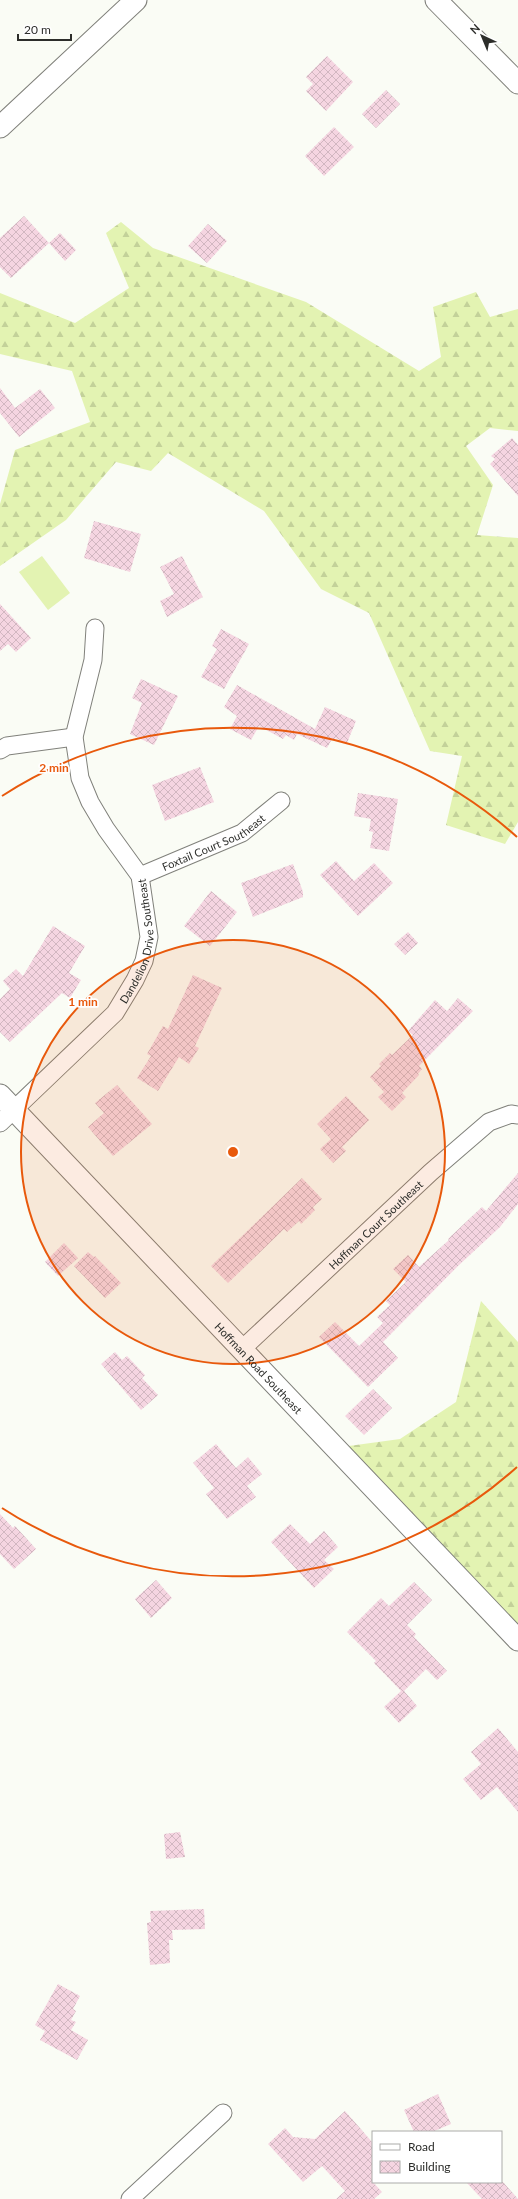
<svg xmlns="http://www.w3.org/2000/svg" width="518" height="2199" font-family="Lato,sans-serif">
<style>
.forest{fill:url(#forest-firs)}
.pitch{fill:#e3f3b2}
.building{fill:url(#building-cross-hatch)}
.lines{fill:none;stroke-linecap:round;stroke-linejoin:round}
.minor-casing{stroke:#80817b;stroke-width:19}
.tertiary-casing{stroke:#80817b;stroke-width:23}
.minor{stroke:#fff;stroke-width:17}
.tertiary{stroke:#fff;stroke-width:21}
.ring{fill:none;stroke:#e8590c;stroke-width:2}
.labels{text-anchor:middle;dominant-baseline:central;stroke-width:3.5;stroke-linejoin:round;paint-order:stroke}
.street-label{font-size:11px;fill:#2c2d2a;stroke:#fff}
.centre{fill:#e8590c;stroke:#fff;stroke-width:2}
.ring-label{font-size:12px;text-anchor:middle;font-weight:bold;fill:#e8590c;stroke:#fff;stroke-width:3.5;stroke-linejoin:round;paint-order:stroke}
</style>
<defs>
<pattern id="forest-firs" width="22" height="20" patternUnits="userSpaceOnUse"><rect width="22" height="20" fill="#e3f3b2"/><path d="M5 1l3.5 6h-7zM16 11l3.5 6h-7z" fill="#c3d199"/></pattern>
<pattern id="building-cross-hatch" width="8" height="8" patternUnits="userSpaceOnUse"><rect width="8" height="8" fill="#f5d5e1"/><path d="M0 0l8 8M0 8l8-8" fill="none" stroke="#d2b7c1"/></pattern>
</defs>
<rect width="100%" height="100%" fill="#fafcf5"/>
<path class="forest" d="M121,222L153,248L306,302L419,371L441,357L433,307L476,292L490,317L518,309V431L490,428L466,446L493,485L477,535L518,538V822L505,844L446,825L462,756L430,751L369,613L321,589L264,511L168,453L151,471L116,462L66,520L0,566V504L15,450L90,422L72,371L0,354V293L75,323L129,288L106,233Z
M481,1301L518,1342V1640L334,1448L400,1439L456,1402Z"/>
<path class="pitch" d="M42,556L70,593L48,610L19,572Z"/>
<path class="building" d="M327,56L353,82L326,111L306,91L313,84L306,77Z
M386,90L400,104L376,128L362,114Z
M334,127L354,147L324,176L305,156Z
M24,216L49,243L11,278L0,267V238Z
M208,224L227,241L207,263L188,246Z
M60,233L76,250L65,261L49,243Z
M0,388L15,408L40,389L55,408L19,437L0,413Z
M512,438L518,445V496L490,464L495,459L491,456Z
M94,521L141,534L130,572L84,558Z
M182,556L203,597L167,617L160,601L174,594L160,567Z
M0,604L31,638L16,652L8,644L0,651Z
M221,629L249,644L224,689L201,677L217,649L212,646Z
M141,679L178,696L154,745L130,734L142,703L132,698Z
M237,685L315,729L325,707L356,721L347,743L335,738V740L332,739L327,748L297,734L294,740L286,735L283,739L259,726L251,740L230,729L237,716L224,707Z
M200,767L214,802L165,821L152,785Z
M358,793L398,799L389,851L370,848L373,832L369,831L371,819L354,816Z
M336,861L354,881L374,863L393,883L358,916L320,875Z
M293,864L303,892V897L253,917L241,883Z
M211,891L237,912L210,946L184,926Z
M53,926L85,946L69,973L81,980L70,998L62,993L10,1042L0,1032V999L10,989L3,981L16,969L23,976Z
M408,932L418,943L405,955L394,944Z
M193,975L222,988L195,1046L199,1048L189,1064L179,1057L158,1091L137,1078L151,1056L147,1054L163,1026L168,1029Z
M458,998L473,1011L419,1066L422,1069L418,1074L419,1075L402,1093L406,1097L392,1111L378,1097L384,1092L370,1077L381,1066L379,1064L390,1053L392,1055L413,1035L408,1031L435,1000L447,1011Z
M117,1085L152,1124L113,1156L88,1127L104,1113L95,1103Z
M346,1096L369,1120L342,1147L346,1151L333,1163L320,1149L331,1139L317,1124Z
M518,1173V1204L500,1227L458,1266L383,1342L398,1358L368,1387L319,1337L335,1322L359,1346L383,1323L377,1317L390,1305L386,1301L406,1282L393,1269L408,1255L419,1267L449,1240L448,1239L482,1207L486,1211Z
M302,1178L322,1199L313,1207L315,1210L301,1224L299,1221L287,1232L284,1229L228,1283L211,1266Z
M64,1243L78,1258L58,1276L45,1262Z
M88,1252L94,1257L95,1256L121,1283L105,1298L74,1266Z
M115,1352L122,1360L127,1356L145,1375L142,1378L158,1395L141,1410L101,1364Z
M373,1389L392,1408L364,1435L345,1416Z
M216,1444L236,1468L248,1457L262,1474L247,1486L256,1497L227,1519L206,1494L214,1488L193,1463Z
M0,1514L13,1528L15,1526L36,1549L14,1569L0,1554Z
M290,1524L310,1544L324,1531L338,1547L324,1560L334,1569L314,1588L271,1542Z
M156,1580L172,1598L151,1618L135,1599Z
M414,1582L432,1600L407,1625L416,1634L414,1637L447,1671L437,1680L426,1669L404,1691L417,1706L399,1723L384,1707L401,1691L374,1663L376,1661L347,1632L381,1598L389,1606Z
M498,1728L518,1752V1812L497,1787L481,1800L463,1779L481,1764L471,1752Z
M180,1832L185,1857L166,1859L164,1834Z
M204,1909L205,1929L172,1930L173,1940H169L170,1963L150,1965L147,1923L151,1922L150,1911Z
M58,1984L80,1996L73,2009L76,2011L71,2020L76,2022L71,2030L88,2040L77,2060L40,2040L45,2031L35,2025Z
M438,2094L451,2124L432,2132H414L404,2110Z
M345,2111L373,2143V2182L382,2192L374,2199H336L345,2191L322,2166L303,2182L268,2144L285,2128L293,2137L315,2139Z
M466,2182H503L518,2199H482Z"/>
<g class="lines">
<defs>
<g id="minor">
<path d="M0,750L7,746L74,737"/>
<path id="s1" d="M140,876L242,833L281,801"/>
<path id="s2" d="M0,1123L115,1013L135,980L144,961L149,937L140,876L106,829L90,802L80,778L77,757L74,737L93,660L95,628"/>
<path id="s3" d="M241,1350L431,1172L489,1122L511,1114L518,1115"/>
<path d="M130,2199L223,2113"/>
</g>
<g id="tertiary">
<path d="M436,0L518,83"/>
<path d="M0,127L136,0"/>
<path id="s4" d="M0,1095L518,1640"/>
</g>
</defs>
<use href="#minor" class="minor-casing"/>
<use href="#tertiary" class="tertiary-casing"/>
<use href="#minor" class="minor"/>
<use href="#tertiary" class="tertiary"/>
</g>
<circle cx="233" cy="1152" r="212" fill="#e8590c" fill-opacity=".12"/>
<g class="ring">
<circle cx="233" cy="1152" r="212"/>
<path d="M517 1467A424 424 0 0 1 2 1508M2 796A424 424 0 0 1 517 837"/>
</g>
<g class="labels">
<g class="street-label">
<text stroke="none"><textPath href="#s1" startOffset="81">Foxtail Court Southeast</textPath></text>
<text stroke="none"><textPath href="#s2" startOffset="237">Dandelion Drive Southeast</textPath></text>
<text stroke="none"><textPath href="#s3" startOffset="184">Hoffman Court Southeast</textPath></text>
<text stroke="none"><textPath href="#s4" startOffset="376">Hoffman Road Southeast</textPath></text>
</g>
</g>
<circle cx="233" cy="1152" r="6" class="centre"/>
<g class="ring-label">
<text x="54" y="772">2 min</text>
<text x="83" y="1006">1 min</text>
</g>
<rect x="372" y="2131" width="130" height="52" fill="#ffffff" stroke="#ababaa"/>
<rect x="380" y="2144" width="20" height="6" fill="#ffffff" stroke="#ababaa"/>
<text x="408" y="2151" font-size="12" fill="#2c2d2a">Road</text>
<rect x="380" y="2161" width="20" height="12" fill="url(#building-cross-hatch)" stroke="#ababaa"/>
<text x="408" y="2171" font-size="12" fill="#2c2d2a">Building</text>
<g transform="translate(482 36) rotate(316)" stroke="#ffffff" stroke-width="3" paint-order="stroke">
<path d="M0-3L7 15L0 10L-7 15Z" fill="#2c2d2a"/>
<text y="-6" font-size="11" font-weight="bold" text-anchor="middle" fill="#2c2d2a">N</text>
</g>
<path d="M18 34v6h53v-6" fill="none" stroke="#2c2d2a" stroke-width="2"/>
<text x="24" y="34" font-size="12" fill="#2c2d2a" stroke="#ffffff" stroke-width="3" paint-order="stroke">20 m</text>
</svg>
